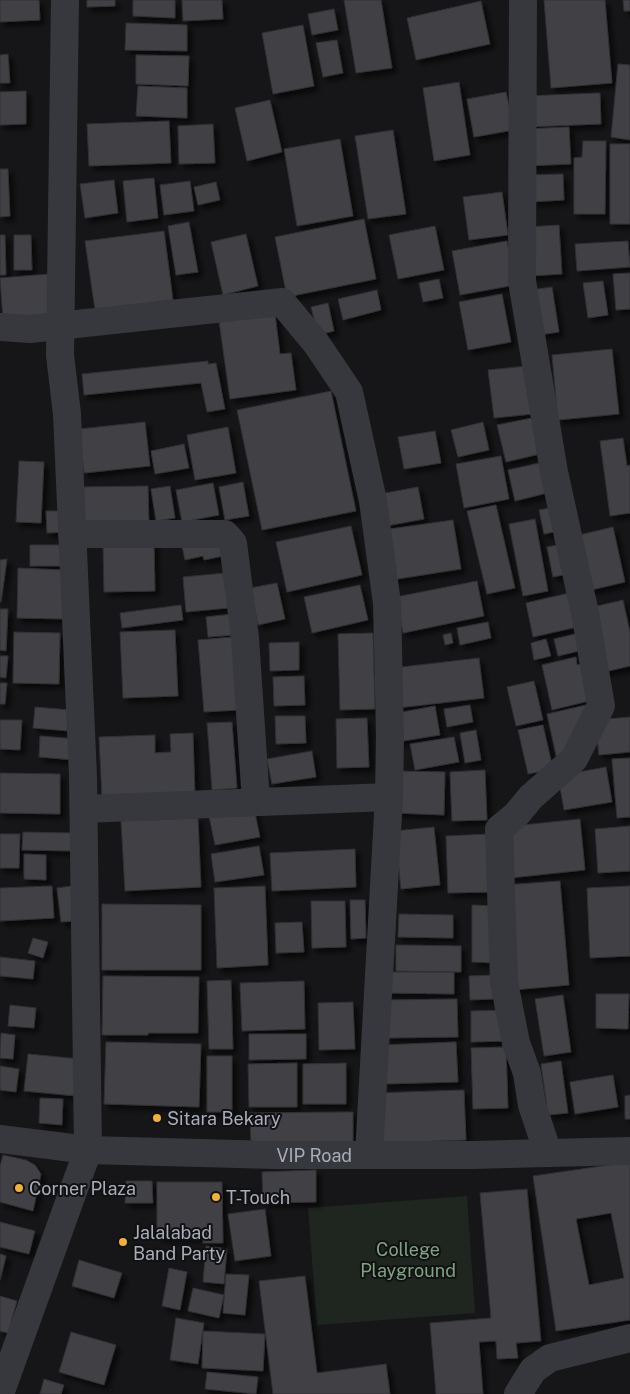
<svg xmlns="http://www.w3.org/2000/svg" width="630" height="1394" font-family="'Public Sans',sans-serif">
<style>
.green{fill:#1e261f}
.building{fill:#404145;stroke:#303034;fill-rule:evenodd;filter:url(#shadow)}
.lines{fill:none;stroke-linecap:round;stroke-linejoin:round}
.minor{stroke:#37383d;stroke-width:28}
.poi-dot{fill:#f2b134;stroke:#111113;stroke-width:2}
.labels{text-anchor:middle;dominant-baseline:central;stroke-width:4;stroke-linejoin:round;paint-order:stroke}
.poi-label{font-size:18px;fill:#a8adb8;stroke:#111113;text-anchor:start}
.street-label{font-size:18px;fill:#a8adb8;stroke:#111113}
.park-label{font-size:18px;fill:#7fa381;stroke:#111113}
</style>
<defs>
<filter id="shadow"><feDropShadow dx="4.5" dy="4.5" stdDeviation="2.5" flood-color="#0009"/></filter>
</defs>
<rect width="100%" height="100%" fill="#161618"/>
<path class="green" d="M467,1196L475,1313L317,1325L308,1208Z"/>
<path class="building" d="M0,0H39L40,20L0,22Z
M87,0H115V6L87,7Z
M133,0H175V18L133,16Z
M182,0H222L223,19L183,21Z
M344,0H381L392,68L356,73Z
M544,0H605L612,83L551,88Z
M623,0H630V11H624Z
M481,1L490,44L416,60L407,18Z
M334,9L338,30L312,35L308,14Z
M126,23L187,25V51L125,50Z
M303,25L314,86L273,94L262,33Z
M337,40L343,73L323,77L316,43Z
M8,54L10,83H0V55Z
M136,55L189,56L188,86L136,84Z
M618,64L630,65V140L611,137Z
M459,82L470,155L434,161L423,88Z
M138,86L187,88V118L136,116Z
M26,91V124L0,125V92Z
M506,92L514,130L474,137L467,99Z
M600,93L601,124L525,127V96Z
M270,100L282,152L247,161L235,108Z
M169,121L171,163L89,166L87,124Z
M213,124L215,163L179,164L178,126Z
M569,127L571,164L527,166L525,129Z
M393,130L406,214L368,219L355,136Z
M340,139L353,216L297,226L284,149Z
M583,141H606L605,214H574V158L582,157Z
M610,144H630V224H610Z
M0,169H8L10,216L0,217Z
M563,174L564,200L531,202L529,175Z
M154,178L158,218L127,222L123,181Z
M114,180L118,213L85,218L80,184Z
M190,181L194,211L164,215L160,185Z
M216,182L220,200L198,205L194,187Z
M502,192L508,235L469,240L463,197Z
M364,219L376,279L287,297L275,237Z
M189,222L198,272L176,275L168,226Z
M559,225L562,274L530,276L527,227Z
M435,226L444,270L398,279L389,235Z
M164,231L173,300L95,310L85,241Z
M246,234L258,286L223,295L211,242Z
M0,235H5L6,275H0Z
M14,235H31L32,270H14Z
M507,241L515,285L460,295L452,251Z
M628,241L630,267L577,271L575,244Z
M630,273V309L616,310L613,274Z
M50,274L53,316L3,320L0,278Z
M439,279L443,298L423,302L419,283Z
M603,281L608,315L588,318L583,283Z
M552,287L559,332L539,335L531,290Z
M377,290L381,310L343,320L338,299Z
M502,294L511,342L468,350L459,302Z
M328,303L334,331L318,335L311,307Z
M275,314L280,354L291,353L296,390L230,399L219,321Z
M612,349L619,414L558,420L552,355Z
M208,361V364L216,363L225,409L207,412L201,383L84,395L82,374Z
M527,366L533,414L494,418L488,370Z
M331,391L356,511L262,530L237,410Z
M532,418L540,454L506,462L497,425Z
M145,422L150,466L84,473L79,429Z
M483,422L489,450L458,457L451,430Z
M228,427L236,473L195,480L187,435Z
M435,431L441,463L404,469L398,437Z
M623,438L627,466L630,465V513L610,516L600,441Z
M184,444L189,468L155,474L151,451Z
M501,456L509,499L464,508L456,464Z
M19,461L44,462L41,523L16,522Z
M544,462L551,492L515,501L508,470Z
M243,482L249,516L225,520L219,487Z
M213,483L219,515L182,522L176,490Z
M148,486L149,525L82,527L81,487Z
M170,486L175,518L156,521L151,489Z
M418,487L424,519L386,526L380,494Z
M496,505L515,588L487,594L467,511Z
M555,507L559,531L544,534L539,510Z
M46,511H67L68,532L47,533Z
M535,519L548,591L523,596L509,524Z
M453,520L461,569L391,580L383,530Z
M351,526L362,575L287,592L276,542Z
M613,527L625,582L587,591L575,536Z
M220,539L223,556L204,560L203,556L185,560L182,546Z
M154,543L155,591L104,592L103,544Z
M567,543L572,573L553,577L547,547Z
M30,545H71L72,566H30Z
M7,559L1,602H0V560Z
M18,568L64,570L63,619L17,618Z
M225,573L228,608L186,612L183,577Z
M477,581L484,616L403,633L396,597Z
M277,583L285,619L258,625L250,588Z
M360,585L368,620L312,633L304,597Z
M578,591L586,625L533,637L526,603Z
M623,600L630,632V666L600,673L585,609Z
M181,605L183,620L122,628L120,613Z
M0,609H8L6,651L0,650Z
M233,614L235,635L208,637L206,617Z
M488,622L491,638L460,645L457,628Z
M175,630L178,696L123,698L120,632Z
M14,632L60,633L59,684L13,683Z
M584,632L587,649L558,656L554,639Z
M373,633L375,709L340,710L338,634Z
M451,633L453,643L445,645L443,635Z
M233,637L238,710L204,712L198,640Z
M546,639L551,656L534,660L531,643Z
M299,642V670L270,671L269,643Z
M0,656H8L6,678L0,677Z
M576,657L577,665L589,662L597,699L552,710L542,665Z
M479,658L484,698L397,708L393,668Z
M304,676L305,705L274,706L273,677Z
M534,681L543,720L516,726L507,687Z
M0,683H7L5,704H0Z
M470,705L473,722L447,727L444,709Z
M586,705L573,749L557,760L547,714Z
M435,706L440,735L397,742L392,714Z
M35,707L70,710L69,731L33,728Z
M275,716H305L306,743L276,744Z
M630,717V752L599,755L595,720Z
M367,718L369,767L337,768L336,719Z
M0,720H22L20,750L0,749Z
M232,722L237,788L212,790L207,723Z
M543,725L553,769L528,774L518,730Z
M476,730L481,760L465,763L460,733Z
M193,733L195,795L102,798L99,737L155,735V753L171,752L170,734Z
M40,736L76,739L74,760L39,757Z
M454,737L459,762L415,770L410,744Z
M312,751L316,777L272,784L267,759Z
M630,758V817L617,818L612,759Z
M606,767L612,802L564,810L558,776Z
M485,770L487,820L452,821L450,772Z
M395,771L445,772L444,815L394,813Z
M0,773L60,774V814L0,813Z
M253,804L260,837L215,845L209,816Z
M198,818L201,887L125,891L121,821Z
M580,819L585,870L510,878L504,827Z
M630,826V871L598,873L595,829Z
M434,827L440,885L401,889L395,831Z
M23,832L72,833V851L22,850Z
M0,834H20L19,868H0Z
M490,834L492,892L448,893L446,836Z
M259,846L264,875L215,882L211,854Z
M355,849L356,887L272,891L270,853Z
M24,854L46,855V880L24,879Z
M560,881L569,985L513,990L505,885Z
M52,886L54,918L0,921V888Z
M72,886L76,921L61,922L57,888Z
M265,886L268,965L217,968L214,888Z
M630,886V956L590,958L587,888Z
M350,900H365L366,938L351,939Z
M311,901H345L346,947L312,948Z
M102,904L201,905V970H102Z
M472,905L497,906L496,963L472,962Z
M399,914L453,915V938L398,937Z
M302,922L304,952L276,953L275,923Z
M33,938L48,942L43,958L28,953Z
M396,945L461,946V972L396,971Z
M0,957L35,961L33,979L0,976Z
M386,972H454V994L386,993Z
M494,975V999L470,1000L469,976Z
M103,976L199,977L198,1033H148V1035H102Z
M231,980L233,1049H209L207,981Z
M304,981L305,1029L242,1031L240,983Z
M596,994H629L628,1029L596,1028Z
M563,995L571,1052L544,1056L535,999Z
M457,999L458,1037L387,1038L386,1000Z
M353,1002L355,1049L319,1050L318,1003Z
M10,1005L36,1008L34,1028L8,1026Z
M509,1010L510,1041L471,1042V1011Z
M1,1033L15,1035L13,1059L0,1058Z
M249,1034H306V1059L249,1060Z
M106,1042L201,1044L199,1107L104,1104Z
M456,1042L458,1082L384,1084L382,1045Z
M506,1047L508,1108L473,1109L471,1048Z
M28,1054L80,1059L76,1096L24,1091Z
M207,1056H232V1112H207Z
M561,1061L568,1113L548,1115L541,1064Z
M297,1063V1107H249L248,1064Z
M346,1063V1104H303V1064Z
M0,1066L19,1069L16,1092L0,1090Z
M613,1075L618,1107L575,1114L570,1082Z
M464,1090L466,1140L378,1143L376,1093Z
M630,1095V1119H625V1096Z
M40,1098L63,1099L62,1125L39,1123Z
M353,1112V1142L251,1143L250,1113Z
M3,1155L26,1160L35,1165L41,1174L33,1211L0,1202V1166Z
M630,1162V1320L556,1331L533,1176ZM611,1213L624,1278L589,1285L576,1219Z
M316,1170V1202L263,1203L262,1172Z
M126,1181H152L153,1203H125Z
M157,1182H222L223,1243H203V1237H157Z
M527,1189L541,1341L516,1343L518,1358L497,1359L496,1341L479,1342L483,1394H436L430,1323L491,1318L480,1193Z
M265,1209L271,1256L235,1261L228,1214Z
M0,1222L35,1231L29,1254L0,1247Z
M206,1246L227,1249L224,1284L203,1282Z
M0,1254L6,1256L0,1280Z
M79,1260L122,1273L114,1298L72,1286Z
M169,1268L187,1272L180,1310L162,1306Z
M226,1274L249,1275L245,1315L223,1313Z
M305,1276L317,1373L386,1364L390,1394H273L259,1281Z
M193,1288L224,1295L219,1318L188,1311Z
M0,1296L17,1301L8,1333L0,1331Z
M176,1318L204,1323L198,1364L170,1360Z
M203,1331L265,1334L263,1371L202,1368Z
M71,1332L116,1345L104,1385L59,1372Z
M207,1372L258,1377L256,1394L205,1389Z
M44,1379L64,1385L61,1394H40Z"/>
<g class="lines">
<g class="minor">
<path d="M523,0L522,281L554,472L585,613L601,706L574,759L531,797L516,815L499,829L504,982L516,1043L527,1073L532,1105L548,1153"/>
<path d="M0,327L30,329L282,302L316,343L349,392L373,501L387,603L390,736L389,797L369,1154"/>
<path d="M72,534H225L233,543L245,638L256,802"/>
<path d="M84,809L389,797"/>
<path id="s1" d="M0,1139L88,1150L276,1155H472L630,1151"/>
<path d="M0,1394L88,1150L83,777L67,414L60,355L65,0"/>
<path d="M518,1394L533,1370L550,1358L630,1338"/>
</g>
</g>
<g class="poi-dot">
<circle cx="157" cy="1118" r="5"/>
<circle cx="19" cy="1188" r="5"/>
<circle cx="216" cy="1197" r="5"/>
<circle cx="123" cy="1242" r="5"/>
</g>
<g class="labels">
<g class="poi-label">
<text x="167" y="1118">Sitara Bekary</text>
<text x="29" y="1188">Corner Plaza</text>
<text x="226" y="1197">T-Touch</text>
<text x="133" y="1232">Jalalabad<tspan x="133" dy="21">Band Party</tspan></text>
</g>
<g class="street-label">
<text stroke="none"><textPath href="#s1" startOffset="315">VIP Road</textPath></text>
</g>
<g class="park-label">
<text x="408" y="1249">College<tspan x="408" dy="21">Playground</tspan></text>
</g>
</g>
</svg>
